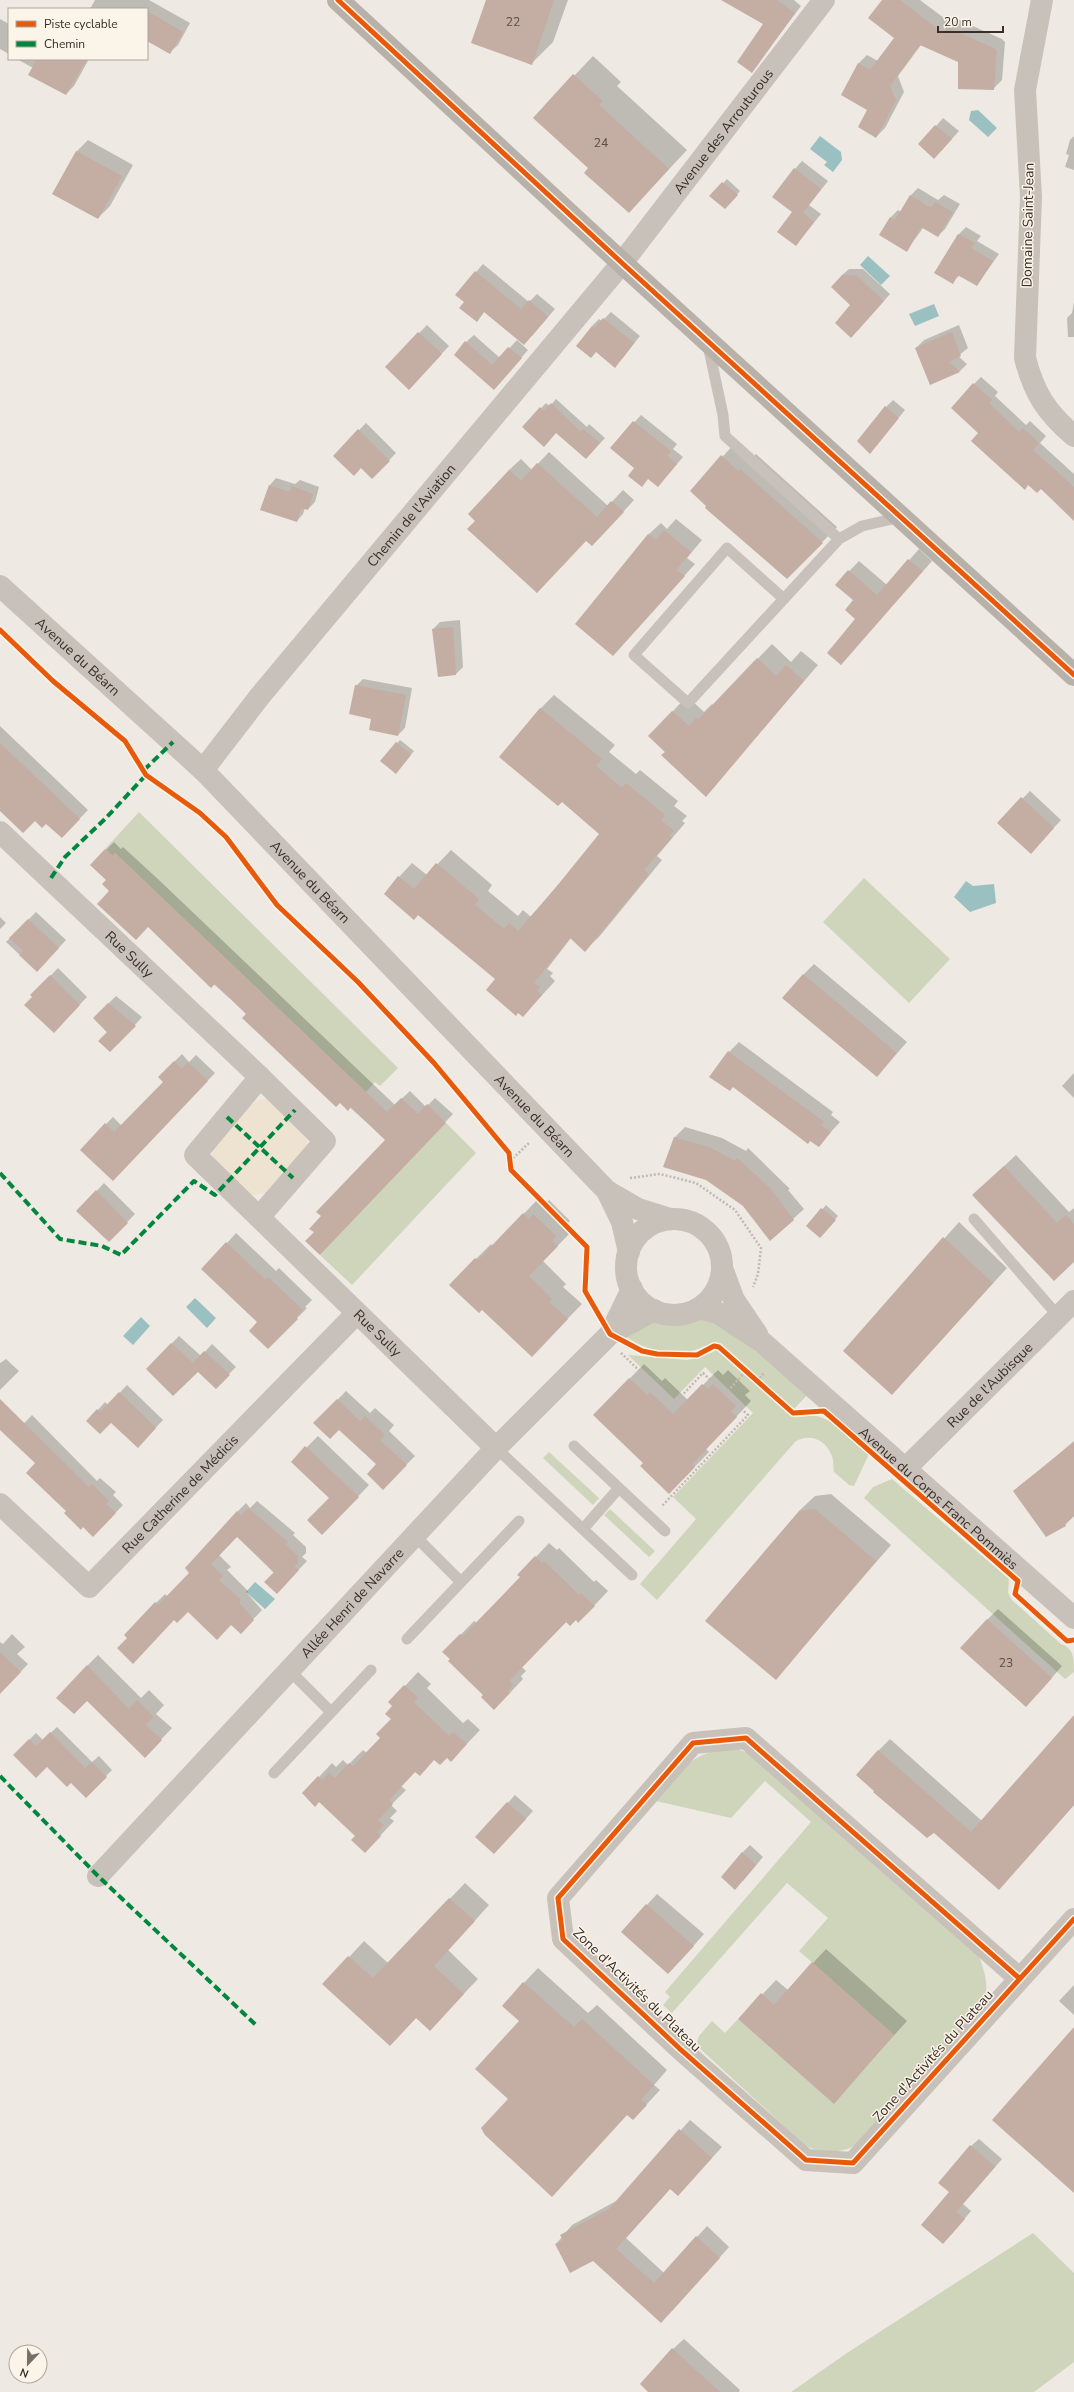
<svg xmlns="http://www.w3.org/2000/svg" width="1074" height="2392" font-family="'Nunito Sans',sans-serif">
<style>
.green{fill:#cfd5ba}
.plaza{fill:#eee2d0}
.water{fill:#9bc0c2}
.shadow{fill:#0003}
.building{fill:#c4ada2}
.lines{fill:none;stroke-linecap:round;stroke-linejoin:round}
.path{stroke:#c1b9b2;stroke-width:2.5;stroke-dasharray:2 2;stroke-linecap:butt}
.service{stroke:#c8c1ba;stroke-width:11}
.minor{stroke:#c8c1ba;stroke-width:22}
.tertiary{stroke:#c8c1ba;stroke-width:22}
.secondary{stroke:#b8b1aa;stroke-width:22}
.quiet{stroke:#00873e;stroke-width:4;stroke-dasharray:8 4;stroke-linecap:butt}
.cycleway-casing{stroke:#fbf4e9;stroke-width:8}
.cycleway{stroke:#e8590c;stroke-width:5}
.labels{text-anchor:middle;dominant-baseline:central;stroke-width:3;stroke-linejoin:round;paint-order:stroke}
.number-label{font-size:12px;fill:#5c4e46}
.street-label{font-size:14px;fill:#392e28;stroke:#fbf4e9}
</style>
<rect width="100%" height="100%" fill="#eee9e2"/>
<path class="green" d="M139,812L398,1068L380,1086L375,1082L366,1092L115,853L113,856L105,849Z
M864,878L950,959L909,1003L823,922Z
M446,1123L476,1153L352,1285L320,1255Z
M699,1316L713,1319L810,1392L794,1409L721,1345C709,1341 700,1350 688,1352C666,1355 643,1349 625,1336L660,1319L677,1321Z
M717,1350L794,1417C801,1418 808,1415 816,1416C833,1419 859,1440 869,1454L854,1486L849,1485L834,1472C833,1466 834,1459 831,1454C825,1439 808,1433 795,1442L657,1600L640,1584L696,1519L673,1497L753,1413L705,1367L674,1399L628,1355L686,1360L700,1358Z
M549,1452L599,1498L593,1505L543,1458Z
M892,1479L1009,1579L1008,1593L1012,1600L1061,1644C1074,1648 1074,1659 1074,1672L1065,1679L864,1498L873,1487Z
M610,1509L655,1551L649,1557L604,1515Z
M734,1748L748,1753L979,1956C985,1973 990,1987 983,2005L860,2144C843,2152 825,2155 806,2146L696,2045L699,2036L712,2021L725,2033L738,2019L834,2103L894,2035L799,1951L828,1918L787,1883L672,2013L663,2005L670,1997L665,1992L811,1822L765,1781L731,1818L656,1801C682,1770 690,1751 734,1748Z
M1033,2233L1074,2273V2362L1034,2392H791L847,2353Z"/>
<path class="plaza" d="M261,1099H268L306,1137L307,1143L306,1150L266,1193L253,1195L246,1192L213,1158L212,1151L249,1106Z"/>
<path class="water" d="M978,110L997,128L988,137L969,120L971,111Z
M820,136L841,152L842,160L833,172L824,165L827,162L810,149Z
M868,256L890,276L881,285L860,265Z
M934,304L939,316L915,326L909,314Z
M966,881L973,886L994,884L996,903L970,912L954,897Z
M195,1298L216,1318L207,1328L186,1307Z
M141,1317L150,1326L133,1345L123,1336Z
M255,1582L275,1599L265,1609L246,1592Z"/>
<path class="shadow" d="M95,0H149L190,23L178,45L169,53L147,40V9H90Z
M487,0H568L553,42L531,64Z
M723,0H794L801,6L752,71L764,24Z
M884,0H920L952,24L957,19L1002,39L1005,42L1002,80L993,89L959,62L921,45L898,76L904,92L885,128L876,137L868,110L842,94L859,63L867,55L878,61L895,38Z
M0,19L9,24V54L0,49Z
M593,56L621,82L617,86L687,150L629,212L589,168L534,118Z
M17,59H89L74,86L66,94L33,68Z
M943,118L959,131L942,150L936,126Z
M1074,136V170L1065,167L1069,155L1066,154L1070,140Z
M88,140L133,165L110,206L98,218L54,193L77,151Z
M802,161L828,181L809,205L821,214L796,245L793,212L795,169Z
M727,179L740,191L728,205L711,196Z
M918,188L938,200L944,195L960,204L945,229L938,236L923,228L907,250L891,217L898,210L901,212L911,195Z
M966,227L981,236L977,241L999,254L977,285L959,276L952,282L936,273L959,234Z
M483,264L529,302L537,294L555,309L532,336L485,311L477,320L465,301L457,294Z
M849,269H863L890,294L858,330L842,275Z
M1074,302V337H1068L1067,318L1072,313Z
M611,312L640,336L622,359L592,326L599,319L602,321Z
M427,325L449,346L416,381L386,367Z
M959,325L968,348L958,356L967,364L960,371L930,384L916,348L924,340Z
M474,335L500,358L517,340L528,350L501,381L466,342Z
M981,377L998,392L995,396L1026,425L1030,421L1046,436L1040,443L1074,474V518L979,433L974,384Z
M556,399L587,427L589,424L605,438L591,453L556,432L523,427L546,403L550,406Z
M893,400L905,410L870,452L886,407Z
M641,415L677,444L673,449L683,457L658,486L611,448Z
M366,423L396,453L372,478L361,467L334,456Z
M737,441L754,456L756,454L837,527L787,578L691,491Z
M549,452L608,506L623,490L634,500L603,534L586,540L476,520L509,470L521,459L532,470Z
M276,478L295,484L300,480L319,487L315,502L308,509L305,508L303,514L297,521L270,485Z
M676,519L702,540L687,558L695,564L613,655L576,624L649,534L661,523L667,529Z
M919,549L932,561L841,664L857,619L855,600L836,585L859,561L887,585Z
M460,620L463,667L456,674L433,629L440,622Z
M772,644L791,662L801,651L818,665L706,795L650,736L687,696L704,712L712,704L713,705Z
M363,679L412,688L405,728L398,735L372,718L356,686Z
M554,695L615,745L609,752L636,774L640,770L678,801L674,806L687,816L682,821L685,823L657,856L662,860L599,937L585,950L571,938L547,969L553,973L550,976L555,981L523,1016L497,979L419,914L414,919L399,877L412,863L427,875L451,850L492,885L488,891L518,916L523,910L531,917L601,834L540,709Z
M0,726L88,810L62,837L47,822L0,810Z
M400,740L414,751L399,769L397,743Z
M1030,791L1061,820L1038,845L999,823Z
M114,842L121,849L123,847L160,881L395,1105L410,1091L426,1107L435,1098L453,1114L327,1246L315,1232L386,1140L111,891L107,880L91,865Z
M36,912L66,940L37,971L6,942Z
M0,917L6,923L0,929Z
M814,964L907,1042L877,1076L803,975Z
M58,968L87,997L61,1024L32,995Z
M116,996L142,1017L118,1044L94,1018Z
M739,1042L833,1112L831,1115L840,1122L818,1146L729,1052Z
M182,1054L189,1062L196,1055L215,1073L120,1172L106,1124L113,1117L122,1126L164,1082L159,1077Z
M1074,1073V1098L1062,1086Z
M685,1127L722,1138L746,1151L748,1148L790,1189L788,1190L804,1209L771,1239L743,1205L674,1138Z
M1016,1155L1069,1212L1074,1208V1261L985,1184Z
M104,1183L135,1214L109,1241L78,1211Z
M538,1199L544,1205L549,1200L570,1221L566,1225L572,1231L543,1261L566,1284L563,1287L582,1304L546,1341L482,1309L450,1285L491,1244L493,1246Z
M826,1205L838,1216L824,1233L808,1226Z
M959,1222L1007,1268L892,1394L845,1351Z
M236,1233L276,1271L279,1268L312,1300L305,1307L307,1308L278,1338L259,1322L227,1243Z
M179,1336L201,1356L212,1344L236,1367L216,1387L198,1370L147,1369Z
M6,1359L19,1371L0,1390V1363Z
M644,1364L662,1381L665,1378L688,1400L718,1370L723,1375L728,1370L750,1391L745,1395L751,1401L706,1449L709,1452L684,1478L644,1463L594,1415Z
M127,1385L163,1420L145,1439L111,1422L88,1421L105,1402L108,1405Z
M346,1391L370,1413L375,1408L394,1425L389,1431L415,1456L392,1479L339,1428L315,1423Z
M32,1415L97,1481L100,1478L116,1492L113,1495L123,1505L93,1536L68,1511L37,1463L10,1438Z
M318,1436L369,1485L334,1522L330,1498L292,1462Z
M1074,1441V1516L1065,1525L1015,1491Z
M831,1494L891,1545L775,1679L799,1511L815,1496Z
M257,1501L295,1533L293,1535L306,1547V1553L302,1557L307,1561L285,1584L237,1536L219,1555L231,1567L227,1570L248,1591L247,1593L262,1610L241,1632L232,1623L188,1611L174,1619L129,1638L148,1611L165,1594L168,1597L191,1573L237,1512L246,1503L250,1508Z
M549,1543L557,1550L559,1548L594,1582L596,1580L608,1591L592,1608L576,1619L567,1621L522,1667L526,1671L521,1676L523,1679L508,1695H484L444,1652L474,1621L477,1623L521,1577L519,1575Z
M998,1609L1062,1666L1037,1695L987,1620Z
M12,1634L25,1647L17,1654L28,1664L8,1685L0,1678V1642L3,1644Z
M98,1655L141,1698L149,1690L164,1705L156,1714L172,1728L155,1746L87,1700V1666Z
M418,1672L431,1684L427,1688L463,1723L468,1719L480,1730L464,1747L447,1757L435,1759L416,1771L401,1786L406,1790L391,1805L397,1811L390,1818L394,1821L378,1838L356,1836L319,1777L332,1763L336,1767L343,1760L348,1765L363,1750L367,1753L382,1738L392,1719L393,1706L405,1686Z
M1074,1717V1805L999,1889L934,1832L876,1791L878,1751L890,1739L982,1821Z
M57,1727L92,1762L99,1756L112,1770L86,1796L71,1781L47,1766L14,1755L36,1733L43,1740Z
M515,1795L533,1811L502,1845L477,1837Z
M750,1845L763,1857L743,1881L742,1853Z
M465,1883L489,1905L448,1950L478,1979L430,2029L417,2017L390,2045L324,1984L364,1941L388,1963Z
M657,1894L704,1934L679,1962L622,1932Z
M826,1949L907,2021L834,2102L739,2019L776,1980L788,1990Z
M538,1968L588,2013L597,2005L667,2070L654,2085L660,2090L633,2119L627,2114L509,2099L520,2021L503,2005Z
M1074,1985V2015L1059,2001Z
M690,2120L722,2147L688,2184L671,2188L626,2238L664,2273L707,2226L729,2247L672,2311L593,2260L556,2244L572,2225L618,2200Z
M979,2139L1002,2159L963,2204L971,2211L951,2235L950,2192L971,2146Z
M684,2339L740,2390L739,2392H650L673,2349Z"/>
<path class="building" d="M486,0H554L532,65L471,43Z
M721,0H777L795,13L752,73L737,62L763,24Z
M882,0H900L944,34L947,27L993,48L997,51L994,90L958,89V62L920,45L890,86L896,101L876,138L858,127L867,110L841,95L858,63L870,70L894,38L868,18Z
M147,11L183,32L170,54L147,41Z
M37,59H87L66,95L28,75Z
M573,74L603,101L599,105L669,169L629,213L584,173L588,168L533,118Z
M935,125L952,139L934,159L918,144Z
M76,151L122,176L98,219L52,194Z
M794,168L821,189L803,213L814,222L796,246L777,232L792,212L772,197Z
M722,182L738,195L725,209L709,196Z
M910,195L931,208L935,202L953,212L938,237L921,227L907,252L879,235L890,217L895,220Z
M958,234L975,243L971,248L993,261L977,286L958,275L953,284L934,273Z
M475,271L521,309L529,300L548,317L524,345L484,312L477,322L459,308L464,302L455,295Z
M842,275H856L884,301L851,338L835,323L850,305L831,287Z
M603,318L634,343L615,368L596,352L591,358L576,346L592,326L595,328Z
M418,332L442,354L409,390L385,367Z
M952,332L961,356L949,362L960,372L930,385L915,348Z
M465,341L492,365L508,347L522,358L494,390L454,355Z
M973,383L992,400L989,403L1019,432L1023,428L1039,443L1033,450L1074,487V521L1041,489L1037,493L1028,485L1025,490L971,441L978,433L951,408Z
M551,403L581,432L583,429L600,443L586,459L556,433L544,447L522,427L540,407L544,411Z
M885,406L899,418L870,454L857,441Z
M633,421L671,451L667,456L677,464L658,487L648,479L642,487L628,476L634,468L610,448Z
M358,429L390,461L372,479L361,468L354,476L333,456Z
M721,455L738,471L740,469L823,543L787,579L705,508L706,506L690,491Z
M537,463L597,517L611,501L624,512L592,546L586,541L537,593L467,529L475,521L468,514L509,470L521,481Z
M269,485L290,492L292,486L313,494L308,510L301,508L297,522L260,510Z
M664,530L691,552L676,570L685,576L613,656L575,624L648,534L656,540Z
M908,559L923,571L841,665L827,653L855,619L845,610L853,600L835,585L848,570L877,595Z
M453,627L456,675L438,677L432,629Z
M757,658L776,676L786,665L804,681L706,797L661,755L665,752L648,736L672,711L689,726L696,718L698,720Z
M355,685L406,695L398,736L369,730L371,719L349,714Z
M540,708L602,759L596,766L622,788L626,783L665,815L661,820L674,831L669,835L672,838L644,870L649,874L585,952L570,938L534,983L540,987L537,991L542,995L523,1017L518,1013L516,1016L486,990L495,979L418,915L414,920L384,894L398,876L414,889L436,863L479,899L475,905L504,929L509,923L518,931L557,886L599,834L562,802L558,806L499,757Z
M396,742L411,755L396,774L380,761Z
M0,743L80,819L62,838L46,824L42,828L35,821L23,833L0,811Z
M1021,797L1054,828L1031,854L997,823Z
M105,849L113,856L115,853L152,888L387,1112L401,1098L418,1114L427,1104L446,1123L320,1255L305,1241L314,1232L309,1229L321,1216L316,1212L385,1140L351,1107L348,1111L340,1103L336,1107L242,1018L246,1014L231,999L215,984L211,988L148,927L136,940L97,904L109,891L102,884L106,880L90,865Z
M28,919L59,948L37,972L19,955L23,951L9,938Z
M803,974L897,1053L877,1077L782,998Z
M50,975L80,1005L54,1033L24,1005L32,997L30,995Z
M108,1003L136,1026L110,1052L98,1041L107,1032L93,1018Z
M728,1051L824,1122L821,1125L831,1132L819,1147L810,1141L808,1144L733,1087L730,1091L709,1077Z
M174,1061L182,1069L188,1062L208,1081L113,1181L80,1150L105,1123L114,1132L163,1082L158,1077Z
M674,1137L711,1148L735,1161L737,1158L771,1189L794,1220L770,1241L743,1206L706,1180L663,1167Z
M1004,1166L1057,1223L1066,1215L1074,1224V1262L1054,1281L972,1195Z
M96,1190L128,1223L109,1242L76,1211Z
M821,1208L836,1220L820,1238L806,1226Z
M523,1213L529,1219L533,1214L556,1236L552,1241L558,1246L529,1276L552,1299L549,1302L568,1319L532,1357L482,1310L479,1313L449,1285L475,1258L478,1260Z
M943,1237L993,1283L892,1395L843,1351Z
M226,1242L266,1280L268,1277L303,1310L296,1317L298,1319L268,1349L249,1331L257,1322L201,1269Z
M171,1343L193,1363L204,1351L230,1375L216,1389L198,1372L173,1396L146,1369Z
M629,1378L647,1395L650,1392L673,1414L702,1384L708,1389L713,1384L736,1406L731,1411L737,1417L692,1464L695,1467L669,1494L640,1466L643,1463L593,1415Z
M119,1392L156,1428L138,1448L111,1423L100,1434L86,1421L97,1409L100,1412Z
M0,1399L89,1487L92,1484L109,1501L106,1504L116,1513L93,1537L83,1527L81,1530L64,1513L66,1511L26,1473L35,1463L0,1430Z
M337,1399L360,1421L365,1416L385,1435L380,1440L407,1465L383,1490L367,1474L376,1464L339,1430L330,1439L313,1423Z
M1074,1442V1516L1065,1524L1066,1526L1046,1537L1013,1491Z
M305,1446L359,1497L322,1535L307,1520L329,1498L291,1462Z
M248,1508L288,1542L285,1544L298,1556V1563L294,1566L299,1570L277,1594L264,1582L274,1572L237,1537L211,1564L223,1576L219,1580L241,1600L239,1602L254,1620L241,1634L231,1625L217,1640L188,1612L177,1623L174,1620L133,1664L117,1648L127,1638L124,1635L155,1602L158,1605L189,1573L185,1568L237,1511L241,1516Z
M815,1509L876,1561L776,1680L705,1621L799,1511Z
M535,1556L542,1563L544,1561L579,1595L581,1593L595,1606L578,1623L576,1620L570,1626L566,1622L509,1681L513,1685L508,1691L510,1693L494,1710L481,1697L483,1695L448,1661L450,1659L442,1652L460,1634L463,1636L496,1602L520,1577L517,1575Z
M987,1619L1052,1678L1026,1707L960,1648Z
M0,1652L21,1672L0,1694Z
M87,1665L129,1709L137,1700L154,1717L146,1725L162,1740L145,1758L87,1701L74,1714L56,1698Z
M404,1685L418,1698L414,1702L449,1736L453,1732L467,1744L451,1762L447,1758L440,1765L434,1760L420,1776L415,1772L389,1800L393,1804L378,1820L384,1825L377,1832L381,1836L365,1853L351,1840L355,1836L319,1802L315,1807L302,1793L318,1776L322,1780L329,1773L335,1778L349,1763L353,1766L380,1738L376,1734L391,1719L385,1714L392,1706L388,1702Z
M1074,1715V1805L999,1890L934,1833L927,1838L873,1792L874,1791L856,1775L878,1750L971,1832Z
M50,1732L85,1768L92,1762L107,1777L86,1798L71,1783L67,1787L47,1767L36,1778L13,1755L29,1739L36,1746Z
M507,1802L526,1819L494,1854L475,1837Z
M742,1852L756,1865L735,1890L721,1877Z
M449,1898L475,1921L434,1966L464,1994L430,2031L416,2018L390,2046L322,1984L348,1956L373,1978Z
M646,1904L694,1946L668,1974L621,1932Z
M812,1962L894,2035L834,2104L738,2019L761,1993L774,2005Z
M523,1982L574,2027L582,2019L654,2085L641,2100L647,2105L633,2120L627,2115L552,2197L485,2135L481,2128L508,2099L475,2069L519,2021L502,2006Z
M1074,2027V2193L992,2120Z
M679,2129L712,2158L678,2196L670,2189L616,2249L654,2283L696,2236L720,2258L661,2323L593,2261L570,2273L555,2244L563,2240L560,2235L609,2209Z
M970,2145L995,2167L956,2212L965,2219L943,2244L921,2225L949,2192L938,2183Z
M672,2348L687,2362L720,2392H648L640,2384Z"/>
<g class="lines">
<path class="path" d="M510,1161L530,1142
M630,1178L660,1174L696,1183L735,1210L761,1248L758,1274L753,1287
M621,1353L674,1404L703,1373L748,1415L662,1506
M757,1381L764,1373
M725,1394L746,1371"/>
<path class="service" d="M708,345L723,415L725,436L839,539L862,526L901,517
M784,599L727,548L634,655L688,703L839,539
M974,1219L1058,1316
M574,1446L665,1531
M496,1448L632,1575
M583,1529L619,1488
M415,1536L461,1582
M407,1639L519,1521
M289,1670L331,1712
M274,1773L371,1670"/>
<g class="minor">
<path d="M1042,0L1025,90L1031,197L1025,358C1034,393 1046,412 1074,436"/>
<path id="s1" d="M203,770L260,696L622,263L824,0"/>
<path id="s2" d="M0,832L260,1077L195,1155L496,1448"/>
<path d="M260,1216L325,1141L260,1077"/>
<path d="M610,1334L632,1289"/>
<path id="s3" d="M906,1468L1074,1301"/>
<path id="s4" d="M0,1504L89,1587L357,1313"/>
<path id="s5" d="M98,1876L496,1448L610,1334L654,1310"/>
<path d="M1019,1978L746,1738L693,1743L558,1898L563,1939L679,2048L806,2160L853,2163L1074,1919"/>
</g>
<g class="tertiary">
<path id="s6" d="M0,586L203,770L607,1191L638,1209L670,1219"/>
<path d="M607,1191L622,1222L629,1252"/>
<circle cx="674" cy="1267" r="48"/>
<path d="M722,1268L734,1300L757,1334"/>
<path id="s7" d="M699,1308L718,1313L762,1342L1074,1618"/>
</g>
<path class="secondary" d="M338,0L622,263L1074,675"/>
<path class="quiet" d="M144,770L173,742
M51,878L65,857L105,819L146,775
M227,1117L293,1178
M0,1173L60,1239L102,1246L121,1255L194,1181L215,1195L295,1110
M0,1776L98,1876L256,2025"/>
<defs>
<path id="cycleway" d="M338,0L622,263L1074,675
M0,630L53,681L125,741L146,775L200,813L226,837L277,905L358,982L434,1063L509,1153L511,1170L587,1247L585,1291L610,1334L642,1351L657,1354L697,1355L714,1346L719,1347L793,1413L824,1411L1018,1581L1015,1594L1067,1641L1074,1640
M1019,1978L746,1738L693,1743L558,1898L563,1939L679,2048L806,2160L853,2163L1074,1919"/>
</defs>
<use href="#cycleway" class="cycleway-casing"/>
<use href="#cycleway" class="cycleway"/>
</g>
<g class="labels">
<g class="number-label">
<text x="513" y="22">22</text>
<text x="601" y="143">24</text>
<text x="1006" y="1663">23</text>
</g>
<g class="street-label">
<text stroke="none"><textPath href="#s1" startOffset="824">Avenue des Arrouturous</textPath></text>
<text transform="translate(1028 225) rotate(-89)">Domaine Saint-Jean</text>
<text stroke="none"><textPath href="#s1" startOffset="329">Chemin de l'Aviation</textPath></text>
<text stroke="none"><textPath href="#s6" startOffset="105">Avenue du Béarn</textPath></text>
<text stroke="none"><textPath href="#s6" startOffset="429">Avenue du Béarn</textPath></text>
<text stroke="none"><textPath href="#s2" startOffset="178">Rue Sully</textPath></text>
<text stroke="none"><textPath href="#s6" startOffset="753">Avenue du Béarn</textPath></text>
<text stroke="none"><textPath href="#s2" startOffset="714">Rue Sully</textPath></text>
<text stroke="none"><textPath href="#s3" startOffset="118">Rue de l'Aubisque</textPath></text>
<text stroke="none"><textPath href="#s4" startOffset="252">Rue Catherine de Médicis</textPath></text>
<text stroke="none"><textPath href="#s7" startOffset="308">Avenue du Corps Franc Pommiès</textPath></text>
<text stroke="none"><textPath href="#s5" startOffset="373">Allée Henri de Navarre</textPath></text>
<text transform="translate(637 1990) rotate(44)">Zone d'Activités du Plateau</text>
<text transform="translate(933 2056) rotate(-48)">Zone d'Activités du Plateau</text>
</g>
</g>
<rect x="8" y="8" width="140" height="52" fill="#fbf4e9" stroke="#ada59c"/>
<rect x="16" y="21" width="20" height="6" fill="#e8590c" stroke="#ada59c"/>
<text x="44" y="28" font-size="12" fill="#392e28">Piste cyclable</text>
<rect x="16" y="41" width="20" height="6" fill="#00873e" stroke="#ada59c"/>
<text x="44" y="48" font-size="12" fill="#392e28">Chemin</text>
<g transform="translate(28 2364) rotate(202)"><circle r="19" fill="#fbf4e9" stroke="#ada59c"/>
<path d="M0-3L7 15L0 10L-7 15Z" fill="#786f69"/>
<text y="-6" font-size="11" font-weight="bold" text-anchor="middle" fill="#392e28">N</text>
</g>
<path d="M938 26v6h65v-6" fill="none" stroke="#392e28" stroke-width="2"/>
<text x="944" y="26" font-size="12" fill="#392e28" stroke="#fbf4e9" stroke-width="3" paint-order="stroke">20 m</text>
</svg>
